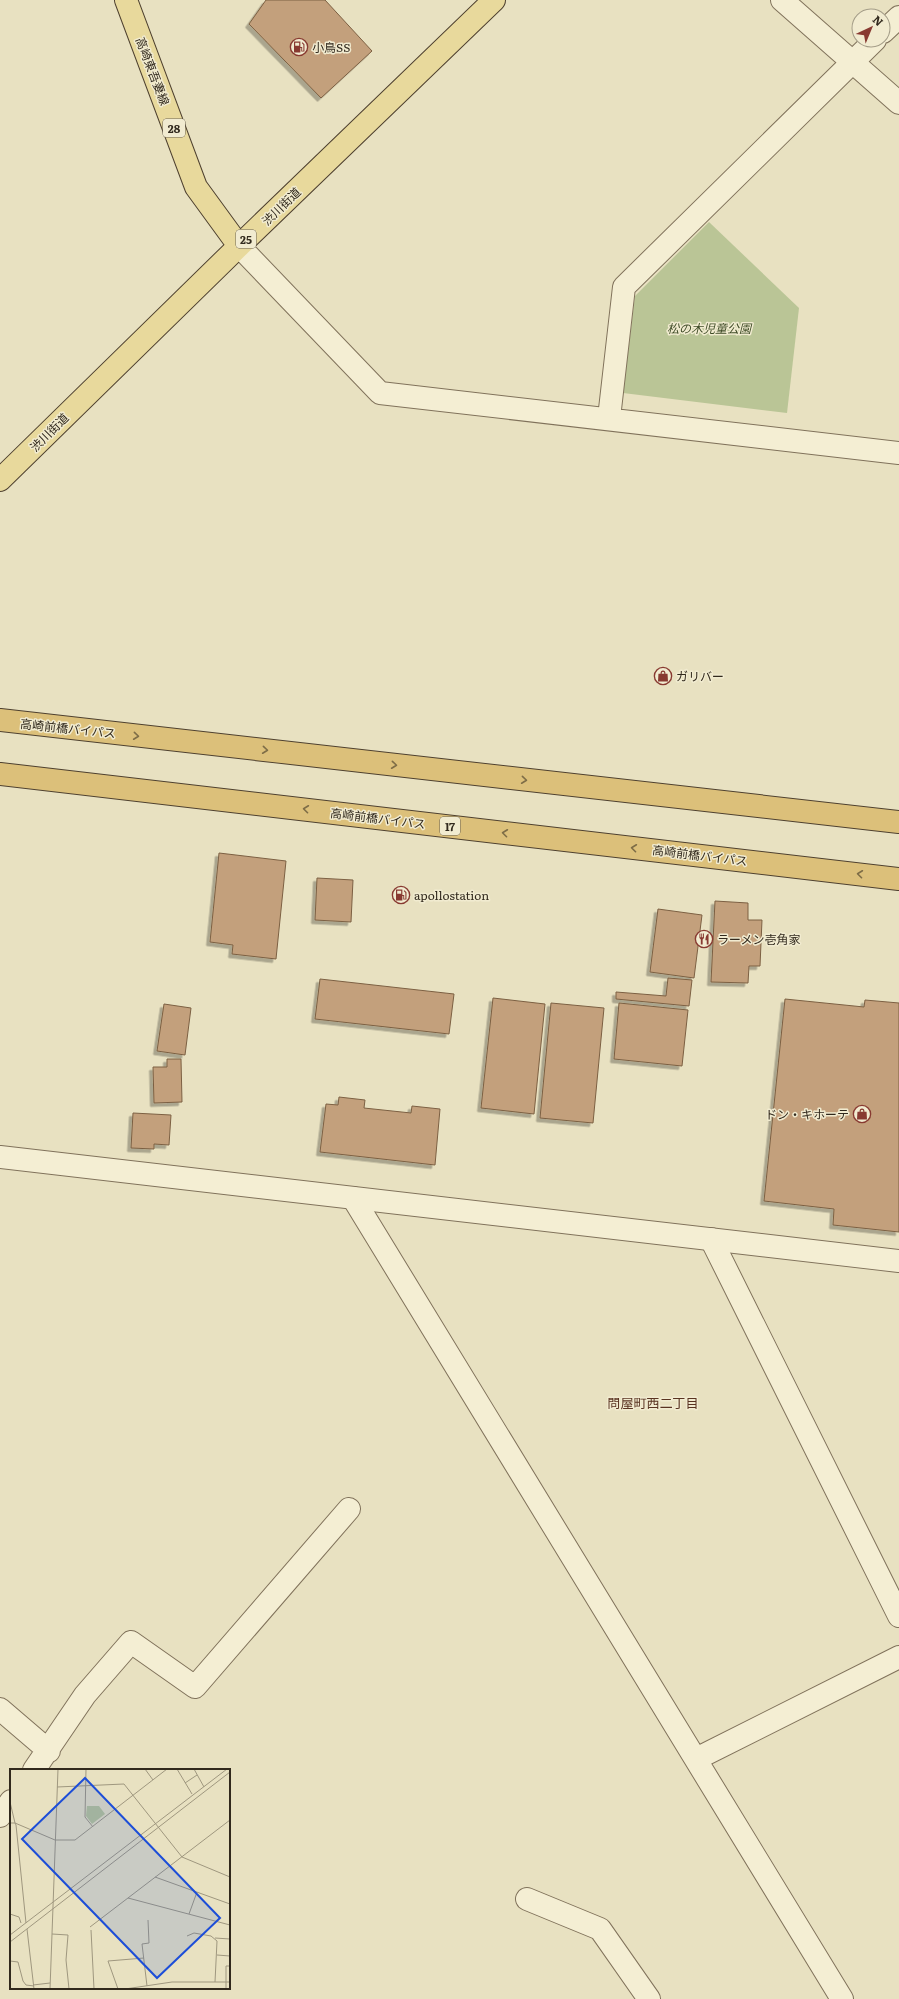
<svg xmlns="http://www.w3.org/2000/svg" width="899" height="1999" font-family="Literata,'Noto Sans JP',serif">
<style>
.green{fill:#bac596}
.building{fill:#c3a07b;stroke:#7c6043;filter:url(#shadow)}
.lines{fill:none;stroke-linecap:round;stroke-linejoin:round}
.minor-casing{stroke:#80725b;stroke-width:24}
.tertiary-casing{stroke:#80725b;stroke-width:24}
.primary-casing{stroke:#4e402f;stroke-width:24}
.trunk-casing{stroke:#4e402f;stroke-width:24}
.minor{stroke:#f4eed3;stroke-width:22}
.tertiary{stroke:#f4eed3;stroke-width:22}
.primary{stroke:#e8d99c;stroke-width:22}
.trunk{stroke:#dcc07a;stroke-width:22}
.oneway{stroke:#7e6d47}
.labels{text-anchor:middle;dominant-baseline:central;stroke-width:3;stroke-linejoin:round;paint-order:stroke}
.shield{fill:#f1ebd0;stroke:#6b6353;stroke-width:1}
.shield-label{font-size:11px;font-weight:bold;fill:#31291d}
.poi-label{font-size:12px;fill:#31291d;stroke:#f1ebd0;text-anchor:start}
.street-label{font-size:12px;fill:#31291d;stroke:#f1ebd0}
.park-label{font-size:12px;font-style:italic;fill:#3e4b26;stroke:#f1ebd0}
.neighbourhood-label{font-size:13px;fill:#593321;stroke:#f1ebd0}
.inset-road{fill:none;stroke:#9f977f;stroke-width:1}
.view{fill:#1d4ed8;fill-opacity:0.15;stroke:#1d4ed8;stroke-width:2}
.inset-edge{fill:none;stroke:#31291d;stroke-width:2}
</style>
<defs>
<filter id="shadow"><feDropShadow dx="-3.5" dy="3.5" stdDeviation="0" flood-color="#0004"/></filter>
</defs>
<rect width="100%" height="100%" fill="#e8e1c1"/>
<path class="green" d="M709,222L799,308L787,413L623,393L635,296Z"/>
<path class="building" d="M266,0H325L372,51L321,98L249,24Z
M219,853L286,861L276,959L232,954L233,945L210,942Z
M317,878L353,880L351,922L315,920Z
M715,901L748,903V920H762L760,966H749L748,983L711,982Z
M658,909L702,915L694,978L650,972Z
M668,978L692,980L689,1006L616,999V992L666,996Z
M320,979L454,994L449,1034L315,1019Z
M493,998L545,1004L534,1114L481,1108Z
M785,999L864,1007L865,1000L899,1003V1232L833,1225L834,1209L764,1201Z
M551,1003L604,1008L593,1123L540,1118Z
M619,1003L688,1010L682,1066L614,1059Z
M164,1004L191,1008L185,1055L157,1051Z
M167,1059H181L182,1102L154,1103L153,1067H167Z
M339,1097L365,1100L364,1108L411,1113L412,1106L440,1109L435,1165L320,1152L326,1104L338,1105Z
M133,1113L171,1115L169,1145L154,1144V1149L131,1148Z"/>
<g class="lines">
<defs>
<path id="minor" d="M883,32L899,17
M239,246L380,393L899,453
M609,418L624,287L875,40
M353,1198L842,1999
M711,1239L899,1616
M0,1709L49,1751
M696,1759L899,1657
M34,1770L85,1695L131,1642L195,1687L349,1509
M0,1816L11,1801
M527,1899L600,1929L649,1999"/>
<path id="tertiary" d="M782,0L899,103
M0,1157L899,1261"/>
<path id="primary" d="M126,0L196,187L239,246
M0,480L239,246L494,0"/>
<path id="trunk" d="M0,720L899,822
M0,774L899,879"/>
</defs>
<use href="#minor" class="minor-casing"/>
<use href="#tertiary" class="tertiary-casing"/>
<use href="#primary" class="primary-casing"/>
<use href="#trunk" class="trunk-casing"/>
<use href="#minor" class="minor"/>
<use href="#tertiary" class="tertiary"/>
<use href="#primary" class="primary"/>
<use href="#trunk" class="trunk"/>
</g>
<defs><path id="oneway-chevron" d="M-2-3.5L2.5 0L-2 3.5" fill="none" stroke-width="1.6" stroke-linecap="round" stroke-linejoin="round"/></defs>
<g class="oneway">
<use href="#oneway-chevron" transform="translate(136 736) rotate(6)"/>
<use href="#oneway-chevron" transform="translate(265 750) rotate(6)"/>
<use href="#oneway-chevron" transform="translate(394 765) rotate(6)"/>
<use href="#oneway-chevron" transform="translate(524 780) rotate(6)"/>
<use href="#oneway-chevron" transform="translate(306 809) rotate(-173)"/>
<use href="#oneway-chevron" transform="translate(505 833) rotate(-173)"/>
<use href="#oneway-chevron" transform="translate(634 848) rotate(-173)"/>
<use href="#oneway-chevron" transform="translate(860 874) rotate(-173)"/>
</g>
<defs>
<symbol id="fuel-ring" viewBox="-11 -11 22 22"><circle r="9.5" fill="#f1ebd0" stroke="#883a31" stroke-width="1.5"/><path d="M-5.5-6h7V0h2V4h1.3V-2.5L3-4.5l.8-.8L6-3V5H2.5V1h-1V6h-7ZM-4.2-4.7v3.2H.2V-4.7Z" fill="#883a31"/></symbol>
<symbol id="shop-ring" viewBox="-11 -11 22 22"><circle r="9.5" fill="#f1ebd0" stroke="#883a31" stroke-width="1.5"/><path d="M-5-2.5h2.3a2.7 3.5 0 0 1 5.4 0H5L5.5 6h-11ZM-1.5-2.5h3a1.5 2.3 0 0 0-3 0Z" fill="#883a31"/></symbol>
<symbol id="restaurant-ring" viewBox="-11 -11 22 22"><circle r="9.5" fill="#f1ebd0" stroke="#883a31" stroke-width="1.5"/><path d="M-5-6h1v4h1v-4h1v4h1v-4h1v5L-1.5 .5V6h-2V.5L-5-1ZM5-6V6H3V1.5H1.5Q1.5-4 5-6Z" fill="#883a31"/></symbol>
</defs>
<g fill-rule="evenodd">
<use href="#fuel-ring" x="289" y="37" width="20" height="20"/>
<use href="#shop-ring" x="653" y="666" width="20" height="20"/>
<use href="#fuel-ring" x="391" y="885" width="20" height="20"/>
<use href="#restaurant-ring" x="694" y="929" width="20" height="20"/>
<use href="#shop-ring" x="852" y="1104" width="20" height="20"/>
</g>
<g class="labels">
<g class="shield">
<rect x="163" y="119" width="22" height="18" rx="3"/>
<rect x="236" y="230" width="20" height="18" rx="3"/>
<rect x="440" y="817" width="20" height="18" rx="3"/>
</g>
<g class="shield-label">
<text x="174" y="128">28</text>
<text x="246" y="239">25</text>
<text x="450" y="826">17</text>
</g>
<g class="poi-label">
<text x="312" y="47">小鳥SS</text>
<text x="676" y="676">ガリバー</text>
<text x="414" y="895">apollostation</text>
<text x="717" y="939">ラーメン壱角家</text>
<text x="849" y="1114" text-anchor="end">ドン・キホーテ</text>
</g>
<g class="street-label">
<text transform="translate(153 71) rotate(69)">高崎東吾妻線</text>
<text transform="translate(281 206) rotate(-44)">渋川街道</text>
<text transform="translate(49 432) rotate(-45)">渋川街道</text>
<text transform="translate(68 728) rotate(6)">高崎前橋バイパス</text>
<text transform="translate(378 818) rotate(7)">高崎前橋バイパス</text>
<text transform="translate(700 855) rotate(7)">高崎前橋バイパス</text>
</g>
<g class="park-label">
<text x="709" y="328">松の木児童公園</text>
</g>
<g class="neighbourhood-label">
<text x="653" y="1402">問屋町西二丁目</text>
</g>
</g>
<g transform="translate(10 1769)">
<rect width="220" height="220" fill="#e8e1c1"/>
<path d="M77,37H89L95,45L82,55L76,47Z" fill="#bac596"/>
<path class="inset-road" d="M76,0L75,48L83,58M135,0L143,11M167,0L182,25M184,0L194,18M175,14L187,6M47,18L114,15L172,88L220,108M0,33L5,54L45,71M0,54H5L6,56L16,154M45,71H65L157,0M145,108L220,135M118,129L220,156M0,145L9,148L11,154M179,145L187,123M80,158L220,51M17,160L24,220M81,161L84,220M42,165L58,166L56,191L59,220M0,166L217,0M177,167L184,164L201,167L207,172L205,213M205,169L220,170M0,173L220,3M207,186L220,187M0,192L8,193L13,212L16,216L24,217M23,216L40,214M137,217L132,175L139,174L138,151M40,220L48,0M108,220L98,192L134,189M115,220L162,213H220M216,220V197H220"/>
<path class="view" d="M75,9L210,149L147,209L12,70Z"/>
<rect width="220" height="220" class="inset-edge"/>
</g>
<g transform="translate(871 28) rotate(44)"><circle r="19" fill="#f1ebd0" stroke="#a49d88"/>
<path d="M0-3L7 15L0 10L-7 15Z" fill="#883a31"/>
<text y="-6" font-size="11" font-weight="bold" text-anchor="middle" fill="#31291d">N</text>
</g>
</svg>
